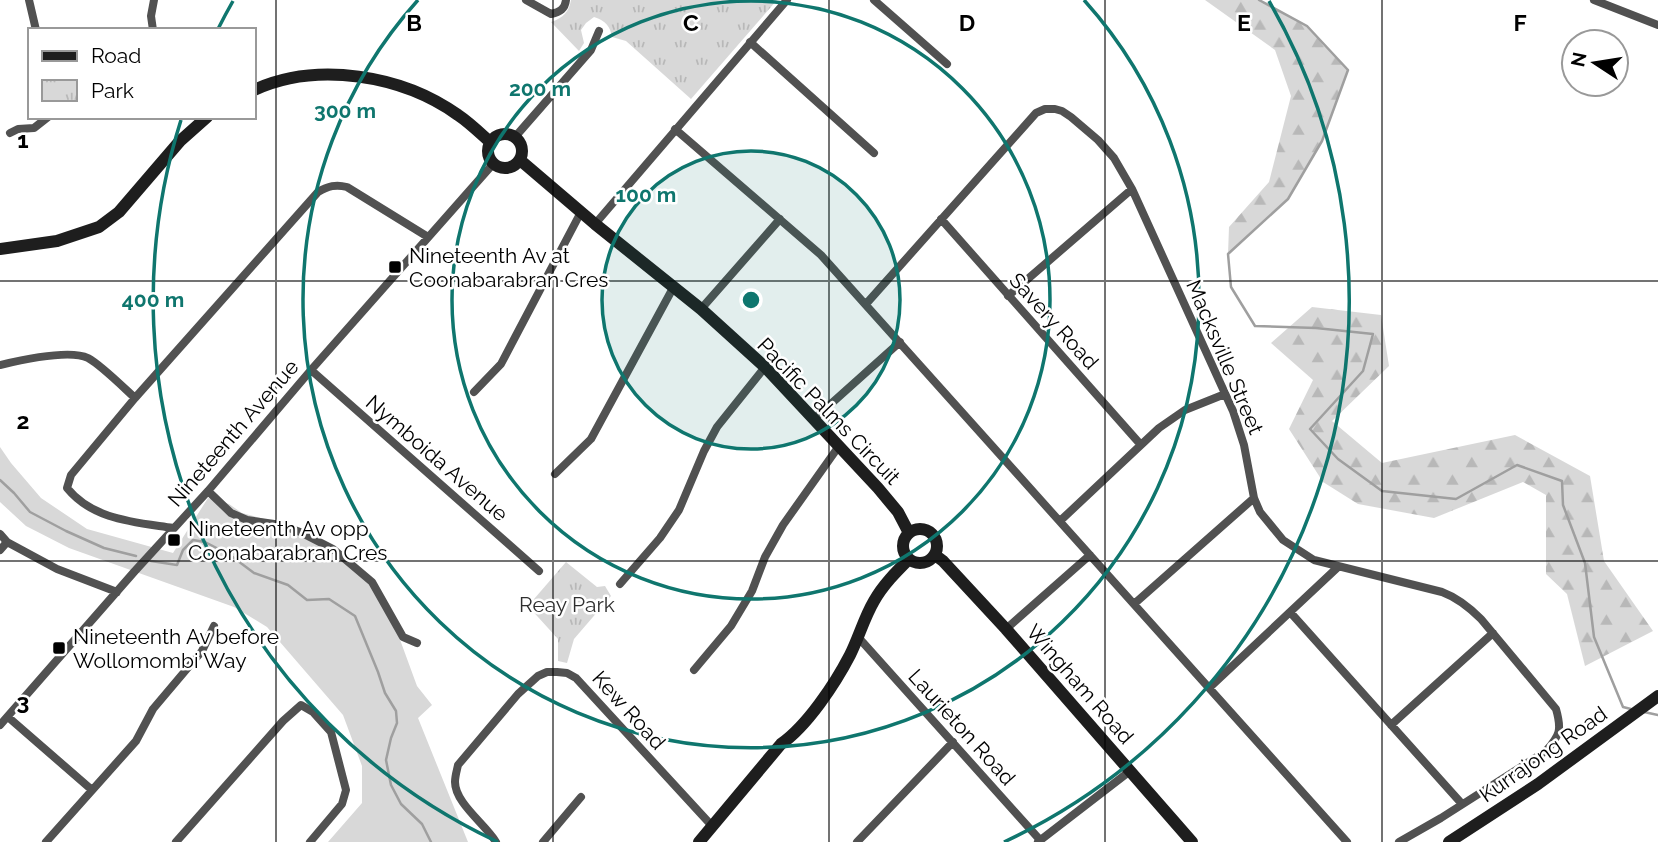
<svg xmlns="http://www.w3.org/2000/svg" width="1658" height="842" font-family="Raleway,sans-serif">
<style>
.grass{fill:#d8d8d8}
.forest{fill:url(#forest-firs)}
.park{fill:url(#park-tufts)}
.lines{fill:none;stroke-linecap:round;stroke-linejoin:round}
.stream{stroke:#9f9f9f;stroke-width:2.5}
.street{stroke:#515151;stroke-width:8}
.secondary{stroke:#1e1e1e;stroke-width:12}
.grid{fill:none;stroke:#000;stroke-width:2;stroke-opacity:0.55}
.ring{fill:none;stroke:#0f766e;stroke-width:3.5}
.poi-dot{fill:#000;stroke:#fff;stroke-width:2.5}
.labels{text-anchor:middle;dominant-baseline:central;stroke-width:5;stroke-linejoin:round;paint-order:stroke}
.poi-label{font-size:21px;fill:#000;stroke:#fff;text-anchor:start}
.street-label{font-size:21px;fill:#000;stroke:#fff}
.park-label{font-size:21px;fill:#2f2f2f;stroke:#fff}
.grid-label{font-size:23px;text-anchor:middle;font-weight:bold;fill:#000;stroke:#fff;stroke-width:5;stroke-linejoin:round;paint-order:stroke}
.centre{fill:#0f766e;stroke:#fff;stroke-width:3.5}
.ring-label{font-size:21px;text-anchor:middle;font-weight:bold;fill:#0f766e;stroke:#fff;stroke-width:5;stroke-linejoin:round;paint-order:stroke}
</style>
<defs>
<pattern id="forest-firs" width="22" height="20" patternUnits="userSpaceOnUse" patternTransform="scale(1.75)"><rect width="22" height="20" fill="#d8d8d8"/><path d="M5 1l3.5 6h-7zM16 11l3.5 6h-7z" fill="#b8b8b8"/></pattern>
<pattern id="park-tufts" width="24" height="20" patternUnits="userSpaceOnUse" patternTransform="scale(1.75)"><rect width="24" height="20" fill="#d8d8d8"/><path d="M3 7l-1-3M5 7V3M7 7l1-3M15 17l-1-3M17 17v-4M19 17l1-3" fill="none" stroke="#b8b8b8"/></pattern>
</defs>
<rect width="100%" height="100%" fill="#fff"/>
<path class="grass" d="M0,447L11,463L41,498L87,529L173,553L208,498L229,504L242,513L297,528L365,575L395,626L417,686L432,705L418,718L468,842H328L362,803V766L343,715L267,627L234,607L69,548L26,526L0,502Z"/>
<path class="forest" d="M1205,0H1259L1307,26L1348,70L1322,141L1288,198L1228,254L1229,227L1269,182L1291,96L1275,50Z
M1312,307L1381,315L1389,366L1332,421L1382,463L1515,435L1590,476L1604,561L1653,631L1585,666L1567,594L1546,574V495L1523,482L1434,518L1358,504L1323,482L1289,429L1313,380L1271,343Z"/>
<path class="park" d="M571,0H777L691,99L626,41L612,37C610,26 606,21 594,17L586,23L581,30L584,43L579,51L551,22C563,18 569,12 571,0Z
M566,562L597,587L605,586L611,596L574,639L567,663L558,661V639L528,606Z"/>
<g class="lines">
<path class="stream" d="M1259,0L1307,26L1348,70L1322,141L1288,199L1228,254L1231,287L1255,326L1316,328L1373,334L1363,371L1310,429L1338,459L1382,491L1456,499L1517,465L1562,481L1563,505L1585,563L1594,637L1623,707L1631,709
M0,480L14,493L30,512L66,531L104,548L136,556
M151,561L177,565L183,550L193,540L205,542L230,555L254,573L288,585L307,600L329,599L355,616L378,672L385,693L396,711L397,723L391,738L386,760L391,785L401,804L422,824L431,842
M1644,712L1658,715"/>
<path class="street" d="M29,0L36,30
M526,0L551,14C560,12 565,9 566,0
M874,0L947,64
M1594,0L1658,25
M153,30L151,16L154,0
M750,42L874,153
M675,129L821,255L1347,842
M10,133L18,129L34,128L48,117
M515,137L591,50L599,31
M941,219L1141,445
M595,224L787,0
M1008,296L1132,189
M866,304L1036,113L1045,109H1055L1062,111L1071,117L1098,140L1114,158L1132,189L1233,411L1244,445L1254,498L1260,512L1283,540L1314,560L1442,592C1458,598 1469,607 1481,619L1556,709C1562,730 1560,735 1546,751L1441,818L1399,842
M701,309L780,219
M0,365C21,360 69,349 88,358C101,365 123,387 135,398
M311,370L539,571
M474,392L501,364L581,212
M814,419L900,342
M555,474L591,439L673,288
M208,491L231,513L247,520L281,525L300,532L333,549L372,582L403,637L417,643
M1060,521L1159,428L1185,410L1225,394
M173,528C134,522 93,520 67,488L71,475L135,398L318,192C328,186 336,184 347,187L428,237
M0,534L7,542L57,569L117,592
M0,550L7,542
M620,584L660,538L679,510L704,451L717,427L765,367
M1134,604L1254,498
M1290,612L1462,804
M1006,629L1090,555
M858,637L1040,840
M694,670L731,626L752,591L765,557L783,525L839,446
M1209,688L1338,567
M8,717L92,790
M0,725L134,572L208,491L311,370L493,164
M1391,725L1493,633
M46,842L136,741L153,709L202,651L214,626
M176,842L283,721L301,705L313,712L331,732L346,790L342,804L310,842
M496,842C485,824 455,803 455,782C455,776 457,770 458,765L518,694L538,676L547,672H557L567,673L576,678L713,827
M543,842L581,797
M857,842L953,742
M1038,842L1130,771"/>
<path class="secondary" d="M254,90C317,61 402,75 458,115C470,123 480,133 491,143
M488 151a17 17 0 1 1 34 0a17 17 0 1 1-34 0Z
M520,160L595,224L701,309L765,367L878,488L898,512L909,533
M0,249L57,241L99,227L119,212L180,141L207,117
M903 546a17 17 0 1 1 34 0a17 17 0 1 1-34 0Z
M935,555L943,561L1006,629L1192,842
M699,842L781,744C807,726 835,684 850,655C859,637 864,618 874,601C883,585 896,572 909,559
M1449,842L1538,784L1658,696"/>
</g>
<path class="grid" d="M276,0V842M553,0V842M829,0V842M1105,0V842M1382,0V842M0,281H1658M0,561H1658"/>
<circle cx="751" cy="300" r="149" fill="#0f766e" fill-opacity=".12"/>
<g class="ring">
<circle cx="751" cy="300" r="149"/>
<circle cx="751" cy="300" r="299"/>
<path d="M1084 0A448 448 0 1 1 418 0"/>
<path d="M498 842A598 598 0 0 1 181 120M218 29A598 598 0 0 1 233 1M1269 1A598 598 0 0 1 1004 842"/>
</g>
<g class="poi-dot">
<rect x="388" y="260" width="14" height="14" rx="3.5"/>
<rect x="167" y="533" width="14" height="14" rx="3.5"/>
<rect x="52" y="641" width="14" height="14" rx="3.5"/>
</g>
<g class="labels">
<g class="poi-label">
<text x="409" y="255">Nineteenth Av at<tspan x="409" dy="24">Coonabarabran Cres</tspan></text>
<text x="188" y="528">Nineteenth Av opp<tspan x="188" dy="24">Coonabarabran Cres</tspan></text>
<text x="73" y="636">Nineteenth Av before<tspan x="73" dy="24">Wollomombi Way</tspan></text>
</g>
<g class="street-label">
<text transform="translate(1054 321) rotate(48)">Savery Road</text>
<text transform="translate(1225 357) rotate(67)">Macksville Street</text>
<text transform="translate(829 411) rotate(46)">Pacific Palms Circuit</text>
<text transform="translate(233 433) rotate(-49)">Nineteenth Avenue</text>
<text transform="translate(437 458) rotate(41)">Nymboida Avenue</text>
<text transform="translate(1080 684) rotate(49)">Wingham Road</text>
<text transform="translate(629 710) rotate(48)">Kew Road</text>
<text transform="translate(962 727) rotate(48)">Laurieton Road</text>
<text transform="translate(1543 754) rotate(-35)">Kurrajong Road</text>
</g>
<g class="park-label">
<text x="567" y="604">Reay Park</text>
</g>
</g>
<g class="grid-label">
<text x="414" y="31">B</text>
<text x="691" y="31">C</text>
<text x="967" y="31">D</text>
<text x="1244" y="31">E</text>
<text x="1520" y="31">F</text>
<text x="23" y="148">1</text>
<text x="23" y="429">2</text>
<text x="23" y="710">3</text>
</g>
<circle cx="751" cy="300" r="10" class="centre"/>
<g class="ring-label">
<text x="540" y="96">200 m</text>
<text x="345" y="118">300 m</text>
<text x="646" y="202">100 m</text>
<text x="153" y="307">400 m</text>
</g>
<rect x="28" y="28" width="228" height="91" fill="#ffffff" stroke="#999999" stroke-width="2"/>
<rect x="42" y="51" width="35" height="10" fill="#1e1e1e" stroke="#999999" stroke-width="2"/>
<text x="91" y="63" font-size="21" fill="#000000">Road</text>
<rect x="42" y="80" width="35" height="21" fill="url(#park-tufts)" stroke="#999999" stroke-width="2"/>
<text x="91" y="98" font-size="21" fill="#000000">Park</text>
<g transform="translate(1595 63) rotate(282)"><circle r="33" fill="#ffffff" stroke="#999999" stroke-width="2"/>
<path d="M0-5L12 26L0 18L-12 26Z" fill="#000000"/>
<text y="-10" font-size="19" font-weight="bold" text-anchor="middle" fill="#000000">N</text>
</g>
</svg>
